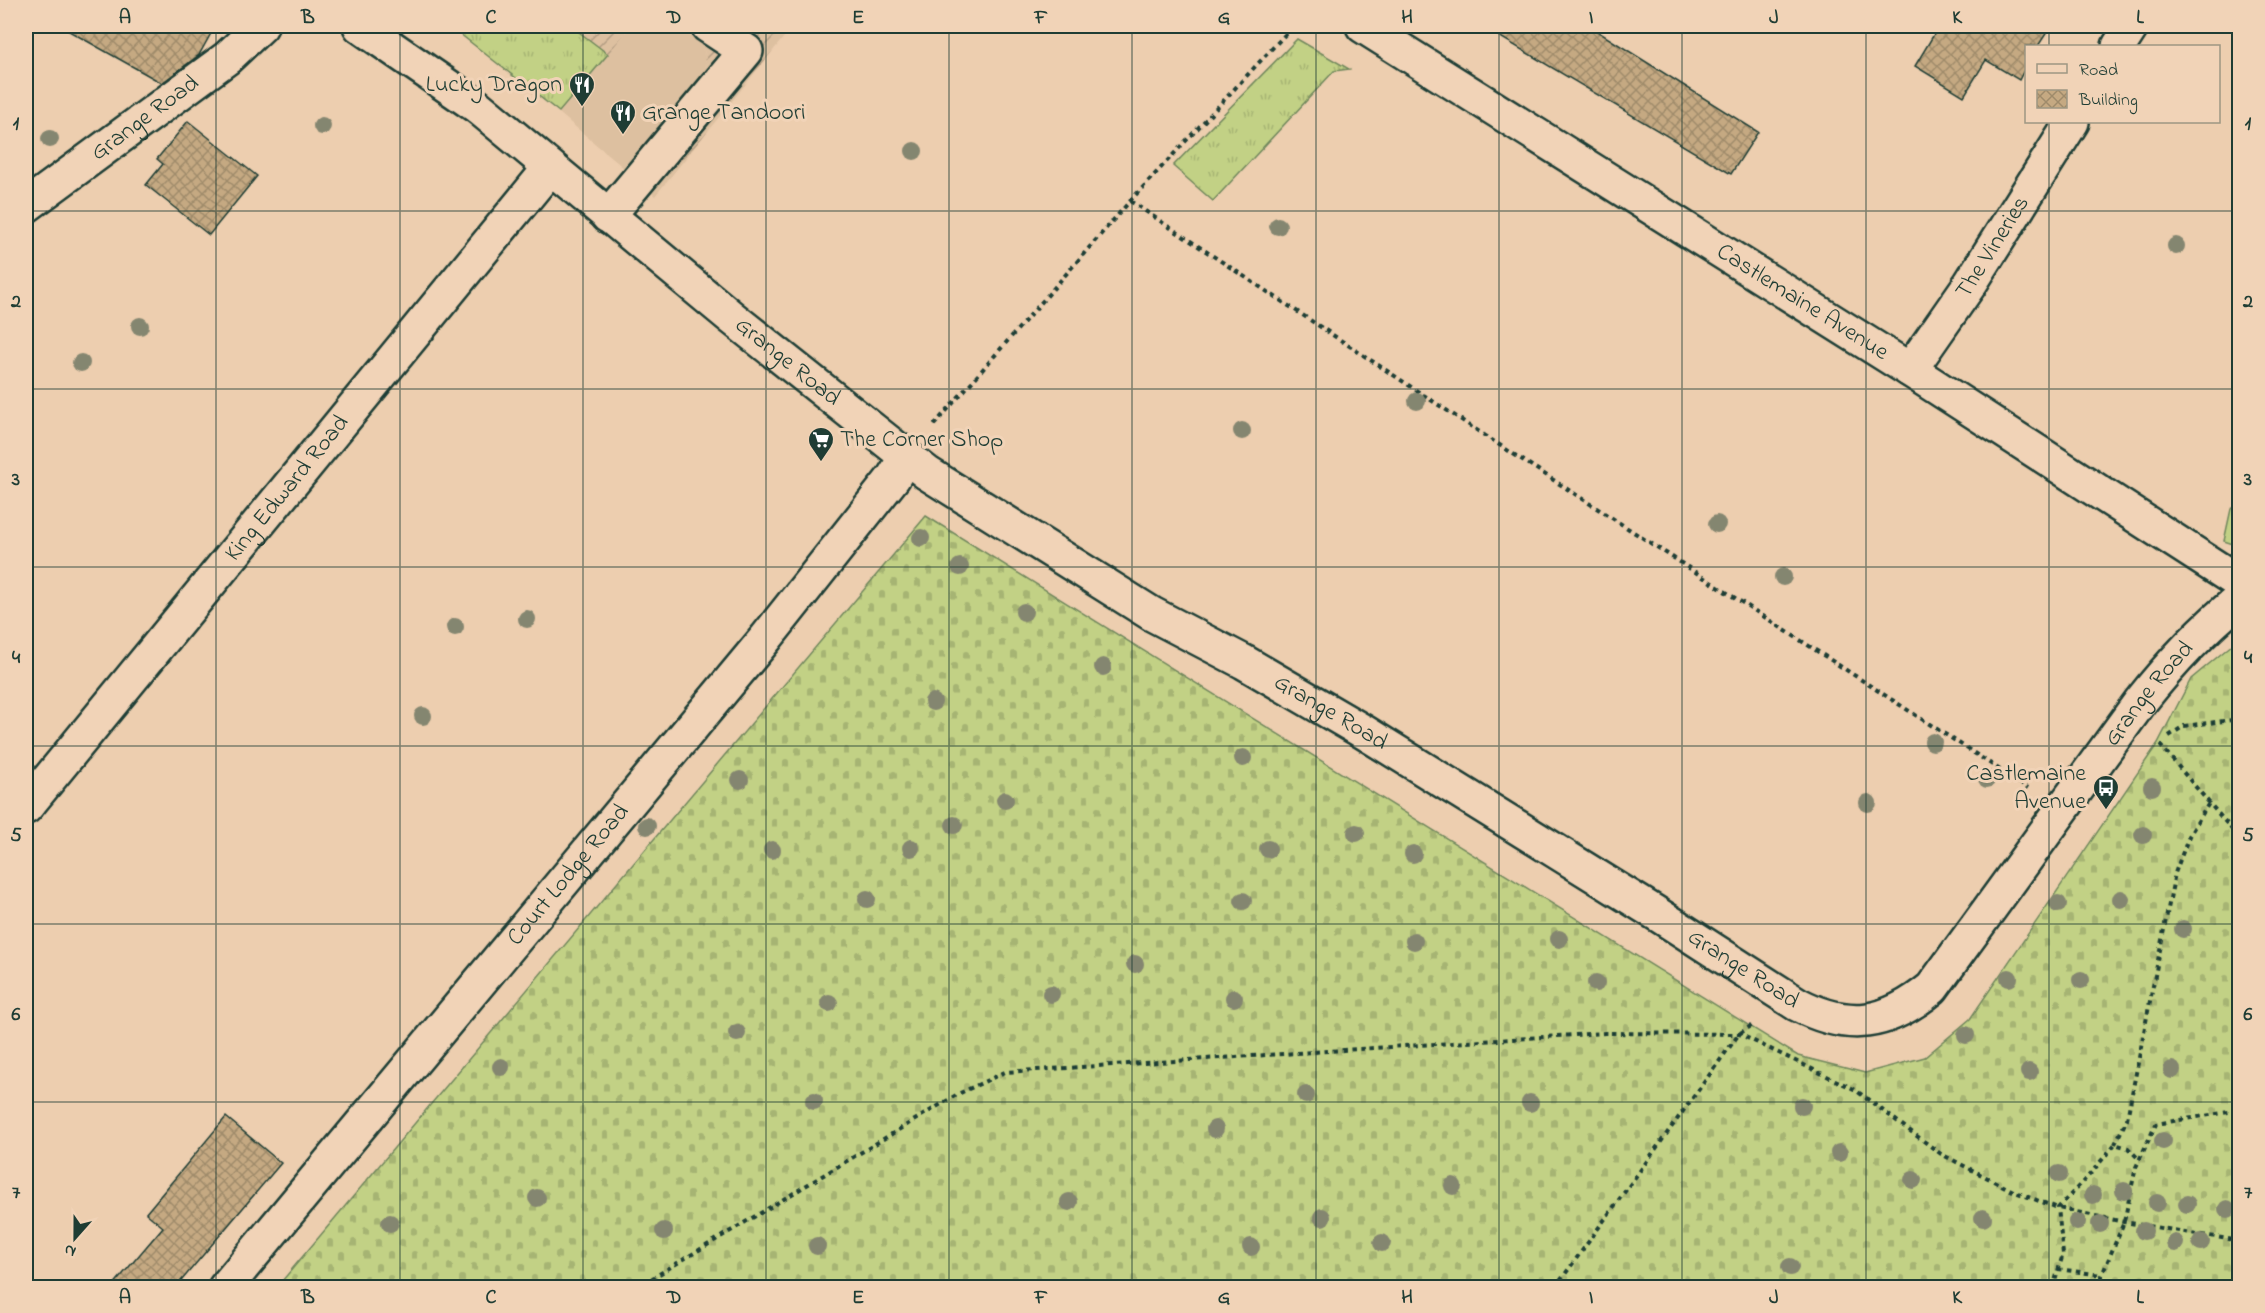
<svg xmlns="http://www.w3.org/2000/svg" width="2265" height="1313" font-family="'Indie Flower',sans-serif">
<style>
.built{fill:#ddc0a0}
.industrial{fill:url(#industrial-furrows)}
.grass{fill:url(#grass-tufts);stroke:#70875c;stroke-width:1.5}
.cemetery{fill:url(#cemetery-stones);stroke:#70875c;stroke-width:1.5}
.building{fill:url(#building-cross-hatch);stroke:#1f3d34;stroke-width:1.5}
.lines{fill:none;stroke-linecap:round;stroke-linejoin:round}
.minor-casing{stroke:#1f3d34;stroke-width:38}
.path{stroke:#1f3d34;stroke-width:4;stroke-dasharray:4.5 4.5;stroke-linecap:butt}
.minor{stroke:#f1d3b7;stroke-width:33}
.tree{fill:#848670}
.grid{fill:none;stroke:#1f3d34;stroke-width:1.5;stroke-opacity:0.55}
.labels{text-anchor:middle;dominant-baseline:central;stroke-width:6;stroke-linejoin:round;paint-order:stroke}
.poi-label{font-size:24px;fill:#1f3d34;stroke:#f1d3b7;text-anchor:end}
.street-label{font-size:24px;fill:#1f3d34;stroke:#f1d3b7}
.neatline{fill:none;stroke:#1f3d34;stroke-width:2}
.grid-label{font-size:20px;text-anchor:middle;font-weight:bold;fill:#1f3d34}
</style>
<defs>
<pattern id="industrial-furrows" width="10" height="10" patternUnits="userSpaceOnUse" patternTransform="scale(1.5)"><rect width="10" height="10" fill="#ddc0a0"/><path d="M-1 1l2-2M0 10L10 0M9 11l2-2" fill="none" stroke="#b39d83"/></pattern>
<pattern id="grass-tufts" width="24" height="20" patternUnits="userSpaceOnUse" patternTransform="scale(1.5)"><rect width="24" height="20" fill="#c2d185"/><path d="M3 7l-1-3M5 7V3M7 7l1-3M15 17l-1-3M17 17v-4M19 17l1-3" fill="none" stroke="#a6b473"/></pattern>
<pattern id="cemetery-stones" width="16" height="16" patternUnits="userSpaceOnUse" patternTransform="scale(1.5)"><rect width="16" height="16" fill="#c2d185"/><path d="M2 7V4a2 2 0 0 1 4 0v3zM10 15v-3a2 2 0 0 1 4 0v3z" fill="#a6b473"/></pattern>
<pattern id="building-cross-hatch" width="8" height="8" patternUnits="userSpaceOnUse" patternTransform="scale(1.5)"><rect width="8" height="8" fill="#c5a982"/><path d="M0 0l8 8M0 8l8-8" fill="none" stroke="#9f8b6b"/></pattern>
</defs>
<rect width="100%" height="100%" fill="#edceaf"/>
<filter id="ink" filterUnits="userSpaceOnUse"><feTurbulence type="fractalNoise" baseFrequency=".0167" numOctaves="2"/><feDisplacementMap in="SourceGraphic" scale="12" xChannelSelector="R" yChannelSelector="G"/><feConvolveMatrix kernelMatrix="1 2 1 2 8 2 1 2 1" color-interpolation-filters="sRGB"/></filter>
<g filter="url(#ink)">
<path class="built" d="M631,26H687L702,37L707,69L625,169L559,113Z"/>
<path class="industrial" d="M571,26H631L608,54Z
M687,26H793L655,196L625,169L707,69L702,37Z"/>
<path class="grass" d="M450,26H571L608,54L559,112Z
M1297,39L1349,69L1334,71L1213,201L1173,166Z
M2239,505V546L2224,541L2231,509Z"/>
<path class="cemetery" d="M926,516L1798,1056L1865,1073L1925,1057L1970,1019L2158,743L2191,679L2239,639V1287H277Z"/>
<path class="building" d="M60,26H215L199,55L162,83Z
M1482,26H1589L1758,132L1731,174Z
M1926,26H2051L2038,46H2026V66L2019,80L1986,60L1964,96L1915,66L1936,31Z
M188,121L257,176L209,235L146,185L163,164L157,159Z
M226,1117L281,1163L176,1287H112L163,1227L146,1213Z"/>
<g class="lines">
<defs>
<g id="minor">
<path id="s1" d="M360,26L478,107L731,317L927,473L1152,614L1244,662L1364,732L1654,912L1797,1004C1849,1031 1887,1025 1932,988L2141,701C2171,663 2202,630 2240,599"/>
<path id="s2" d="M1363,26L1910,370L2240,583"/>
<path d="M2119,46L2132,26"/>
<path id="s3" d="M26,206L227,58L261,26"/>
<path d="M608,216L746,51L708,26"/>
<path id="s4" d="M1910,370L1970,284L2072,122"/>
<path id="s5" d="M26,807L550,168"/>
<path id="s6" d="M225,1288L766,638L893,478L906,457"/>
</g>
</defs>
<use href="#minor" class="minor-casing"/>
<path class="path" d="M1130,201L1481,433L2028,788
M934,425L1130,201L1293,26
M2169,736L2184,726L2240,719
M2160,745L2240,839
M2115,1144L2127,1119L2175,873L2189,836L2209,803
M2058,1269L2102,1275
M636,1288L958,1094L1005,1072L1605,1033L1739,1034L1854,1089L1941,1154L2015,1192L2058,1208L2124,1222L2240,1241
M1555,1288L1739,1034L1754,1024
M2053,1288L2063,1254L2058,1208L2092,1172L2115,1144L2128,1148L2140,1160
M2102,1288V1275L2124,1222L2136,1167L2156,1124L2240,1110"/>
<use href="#minor" class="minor"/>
</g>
<g class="tree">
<circle cx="322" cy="126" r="9"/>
<circle cx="50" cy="139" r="9"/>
<circle cx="914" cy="151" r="9"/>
<circle cx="1278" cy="226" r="9"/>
<circle cx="2176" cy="246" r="9"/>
<circle cx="140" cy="326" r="9"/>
<circle cx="81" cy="363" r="9"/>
<circle cx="1417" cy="401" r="9"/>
<circle cx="1242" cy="431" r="9"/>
<circle cx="1717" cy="524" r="9"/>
<circle cx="921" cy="538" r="9"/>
<circle cx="960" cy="567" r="9"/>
<circle cx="1783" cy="577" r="9"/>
<circle cx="1024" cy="612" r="9"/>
<circle cx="527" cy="619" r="9"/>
<circle cx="455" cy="627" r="9"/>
<circle cx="1103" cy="667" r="9"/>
<circle cx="933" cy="702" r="9"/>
<circle cx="423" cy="716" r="9"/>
<circle cx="1933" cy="742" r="9"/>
<circle cx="1243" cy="758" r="9"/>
<circle cx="1987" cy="779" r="9"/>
<circle cx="740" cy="780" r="9"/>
<circle cx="2152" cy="787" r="9"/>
<circle cx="1005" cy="800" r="9"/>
<circle cx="1868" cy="803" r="9"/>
<circle cx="954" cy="825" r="9"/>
<circle cx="647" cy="826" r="9"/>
<circle cx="1356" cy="833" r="9"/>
<circle cx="2143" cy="835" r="9"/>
<circle cx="911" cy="848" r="9"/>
<circle cx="1268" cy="849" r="9"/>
<circle cx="772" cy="850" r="9"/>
<circle cx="1413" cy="854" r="9"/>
<circle cx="867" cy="899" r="9"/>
<circle cx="2121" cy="899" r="9"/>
<circle cx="1243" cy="901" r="9"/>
<circle cx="2058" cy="904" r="9"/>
<circle cx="2183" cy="929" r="9"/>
<circle cx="1559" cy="939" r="9"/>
<circle cx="1414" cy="941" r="9"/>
<circle cx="1135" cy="964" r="9"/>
<circle cx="2009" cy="978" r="9"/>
<circle cx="2081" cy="980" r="9"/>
<circle cx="1596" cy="983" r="9"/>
<circle cx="1051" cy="994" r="9"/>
<circle cx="1234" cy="998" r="9"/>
<circle cx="829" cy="1003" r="9"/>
<circle cx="737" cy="1033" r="9"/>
<circle cx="1966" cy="1035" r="9"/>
<circle cx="501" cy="1067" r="9"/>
<circle cx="2172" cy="1070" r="9"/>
<circle cx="2029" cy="1072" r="9"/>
<circle cx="1306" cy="1095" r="9"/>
<circle cx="814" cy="1101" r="9"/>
<circle cx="1530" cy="1103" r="9"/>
<circle cx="1802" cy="1106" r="9"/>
<circle cx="1215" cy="1129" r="9"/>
<circle cx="2163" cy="1141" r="9"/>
<circle cx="1839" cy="1153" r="9"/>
<circle cx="2059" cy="1174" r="9"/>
<circle cx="1913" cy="1180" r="9"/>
<circle cx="1453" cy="1186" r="9"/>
<circle cx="2124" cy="1191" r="9"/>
<circle cx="2093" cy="1195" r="9"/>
<circle cx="537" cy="1198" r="9"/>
<circle cx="1069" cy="1202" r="9"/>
<circle cx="2157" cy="1203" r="9"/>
<circle cx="2187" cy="1204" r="9"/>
<circle cx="2227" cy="1209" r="9"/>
<circle cx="1322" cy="1217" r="9"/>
<circle cx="1983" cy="1218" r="9"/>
<circle cx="2077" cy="1222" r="9"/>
<circle cx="390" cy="1223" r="9"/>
<circle cx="2100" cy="1224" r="9"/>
<circle cx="664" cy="1231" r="9"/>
<circle cx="2144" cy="1231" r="9"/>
<circle cx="2201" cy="1242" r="9"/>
<circle cx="1382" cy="1243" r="9"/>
<circle cx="2175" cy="1243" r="9"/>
<circle cx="817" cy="1246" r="9"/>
<circle cx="1251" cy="1247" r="9"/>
<circle cx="1790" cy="1267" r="9"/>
</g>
</g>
<path class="grid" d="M216,26V1288M400,26V1288M583,26V1288M766,26V1288M949,26V1288M1132,26V1288M1316,26V1288M1499,26V1288M1682,26V1288M1866,26V1288M2049,26V46M2049,122V1288M26,211H2240M26,389H2240M26,567H2240M26,746H2240M26,924H2240M26,1102H2240"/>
<defs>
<symbol id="restaurant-pin" viewBox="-11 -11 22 30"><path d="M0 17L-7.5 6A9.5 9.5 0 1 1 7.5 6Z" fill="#1f3d34" stroke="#f1d3b7"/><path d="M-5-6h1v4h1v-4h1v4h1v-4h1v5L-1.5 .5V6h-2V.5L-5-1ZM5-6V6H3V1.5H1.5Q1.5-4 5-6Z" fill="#fff"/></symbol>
<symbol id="supermarket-pin" viewBox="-11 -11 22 30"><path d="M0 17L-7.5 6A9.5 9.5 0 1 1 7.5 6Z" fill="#1f3d34" stroke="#f1d3b7"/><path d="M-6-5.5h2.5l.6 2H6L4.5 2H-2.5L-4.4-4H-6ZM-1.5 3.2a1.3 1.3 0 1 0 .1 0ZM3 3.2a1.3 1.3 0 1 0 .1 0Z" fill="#fff"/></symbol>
<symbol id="bus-pin" viewBox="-11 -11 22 30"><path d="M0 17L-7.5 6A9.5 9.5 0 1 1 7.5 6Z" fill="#1f3d34" stroke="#f1d3b7"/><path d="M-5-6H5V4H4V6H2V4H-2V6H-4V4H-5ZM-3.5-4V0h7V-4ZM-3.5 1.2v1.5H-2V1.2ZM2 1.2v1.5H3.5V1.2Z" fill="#fff"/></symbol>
</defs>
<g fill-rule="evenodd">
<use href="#restaurant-pin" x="567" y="70" width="30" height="40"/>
<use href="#restaurant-pin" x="608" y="98" width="30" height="40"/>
<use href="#supermarket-pin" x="806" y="425" width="30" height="40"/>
<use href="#bus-pin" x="2091" y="773" width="30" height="40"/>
</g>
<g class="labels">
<g class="poi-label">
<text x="562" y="85">Lucky Dragon</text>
<text x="642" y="113" text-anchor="start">Grange Tandoori</text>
<text x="840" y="440" text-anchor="start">The Corner Shop</text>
<text x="2086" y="774">Castlemaine<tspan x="2086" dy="28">Avenue</tspan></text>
</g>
<g class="street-label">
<text stroke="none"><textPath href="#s3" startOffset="148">Grange Road</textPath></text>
<text stroke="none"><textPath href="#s4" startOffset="148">The Vineries</textPath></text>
<text stroke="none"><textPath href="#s2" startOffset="519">Castlemaine Avenue</textPath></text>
<text stroke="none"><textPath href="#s1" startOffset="544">Grange Road</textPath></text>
<text stroke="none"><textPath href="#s5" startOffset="412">King Edward Road</textPath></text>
<text stroke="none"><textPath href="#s1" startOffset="2254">Grange Road</textPath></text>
<text stroke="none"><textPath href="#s1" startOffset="1192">Grange Road</textPath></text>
<text stroke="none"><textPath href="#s6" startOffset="537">Court Lodge Road</textPath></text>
<text stroke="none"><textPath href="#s1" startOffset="1678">Grange Road</textPath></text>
</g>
</g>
<rect width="2265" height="1313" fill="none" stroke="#f1d3b7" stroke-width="66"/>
<rect x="2025" y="45" width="195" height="78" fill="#f1d3b7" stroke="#9d9783" stroke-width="1.5"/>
<rect x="2037" y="64" width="30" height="9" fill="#f1d3b7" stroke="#9d9783" stroke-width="1.5"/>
<text x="2079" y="75" font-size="18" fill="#1f3d34">Road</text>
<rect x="2037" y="90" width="30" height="18" fill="url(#building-cross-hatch)" stroke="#9d9783" stroke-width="1.5"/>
<text x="2079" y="105" font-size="18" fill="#1f3d34">Building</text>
<g transform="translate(75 1238) rotate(201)" stroke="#f1d3b7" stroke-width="4.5" paint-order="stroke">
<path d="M0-4.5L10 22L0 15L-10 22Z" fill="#1f3d34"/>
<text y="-9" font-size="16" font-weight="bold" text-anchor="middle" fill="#1f3d34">N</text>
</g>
<rect x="33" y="33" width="2199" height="1247" class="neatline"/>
<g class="grid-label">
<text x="125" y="23">A</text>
<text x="308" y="23">B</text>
<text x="491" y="23">C</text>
<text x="674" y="23">D</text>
<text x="858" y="23">E</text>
<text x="1041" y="23">F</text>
<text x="1224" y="23">G</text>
<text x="1407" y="23">H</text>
<text x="1591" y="23">I</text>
<text x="1774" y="23">J</text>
<text x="1957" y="23">K</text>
<text x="2140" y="23">L</text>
<text x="16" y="129">1</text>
<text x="2248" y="129">1</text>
<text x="16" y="307">2</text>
<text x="2248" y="307">2</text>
<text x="16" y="485">3</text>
<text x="2248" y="485">3</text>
<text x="16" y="663">4</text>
<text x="2248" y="663">4</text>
<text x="16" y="841">5</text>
<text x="2248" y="841">5</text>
<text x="16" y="1020">6</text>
<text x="2248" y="1020">6</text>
<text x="16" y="1198">7</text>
<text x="2248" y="1198">7</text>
<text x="125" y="1303">A</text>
<text x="308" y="1303">B</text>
<text x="491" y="1303">C</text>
<text x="674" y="1303">D</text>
<text x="858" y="1303">E</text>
<text x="1041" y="1303">F</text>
<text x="1224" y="1303">G</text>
<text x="1407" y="1303">H</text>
<text x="1591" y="1303">I</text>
<text x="1774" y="1303">J</text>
<text x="1957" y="1303">K</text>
<text x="2140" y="1303">L</text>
</g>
</svg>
